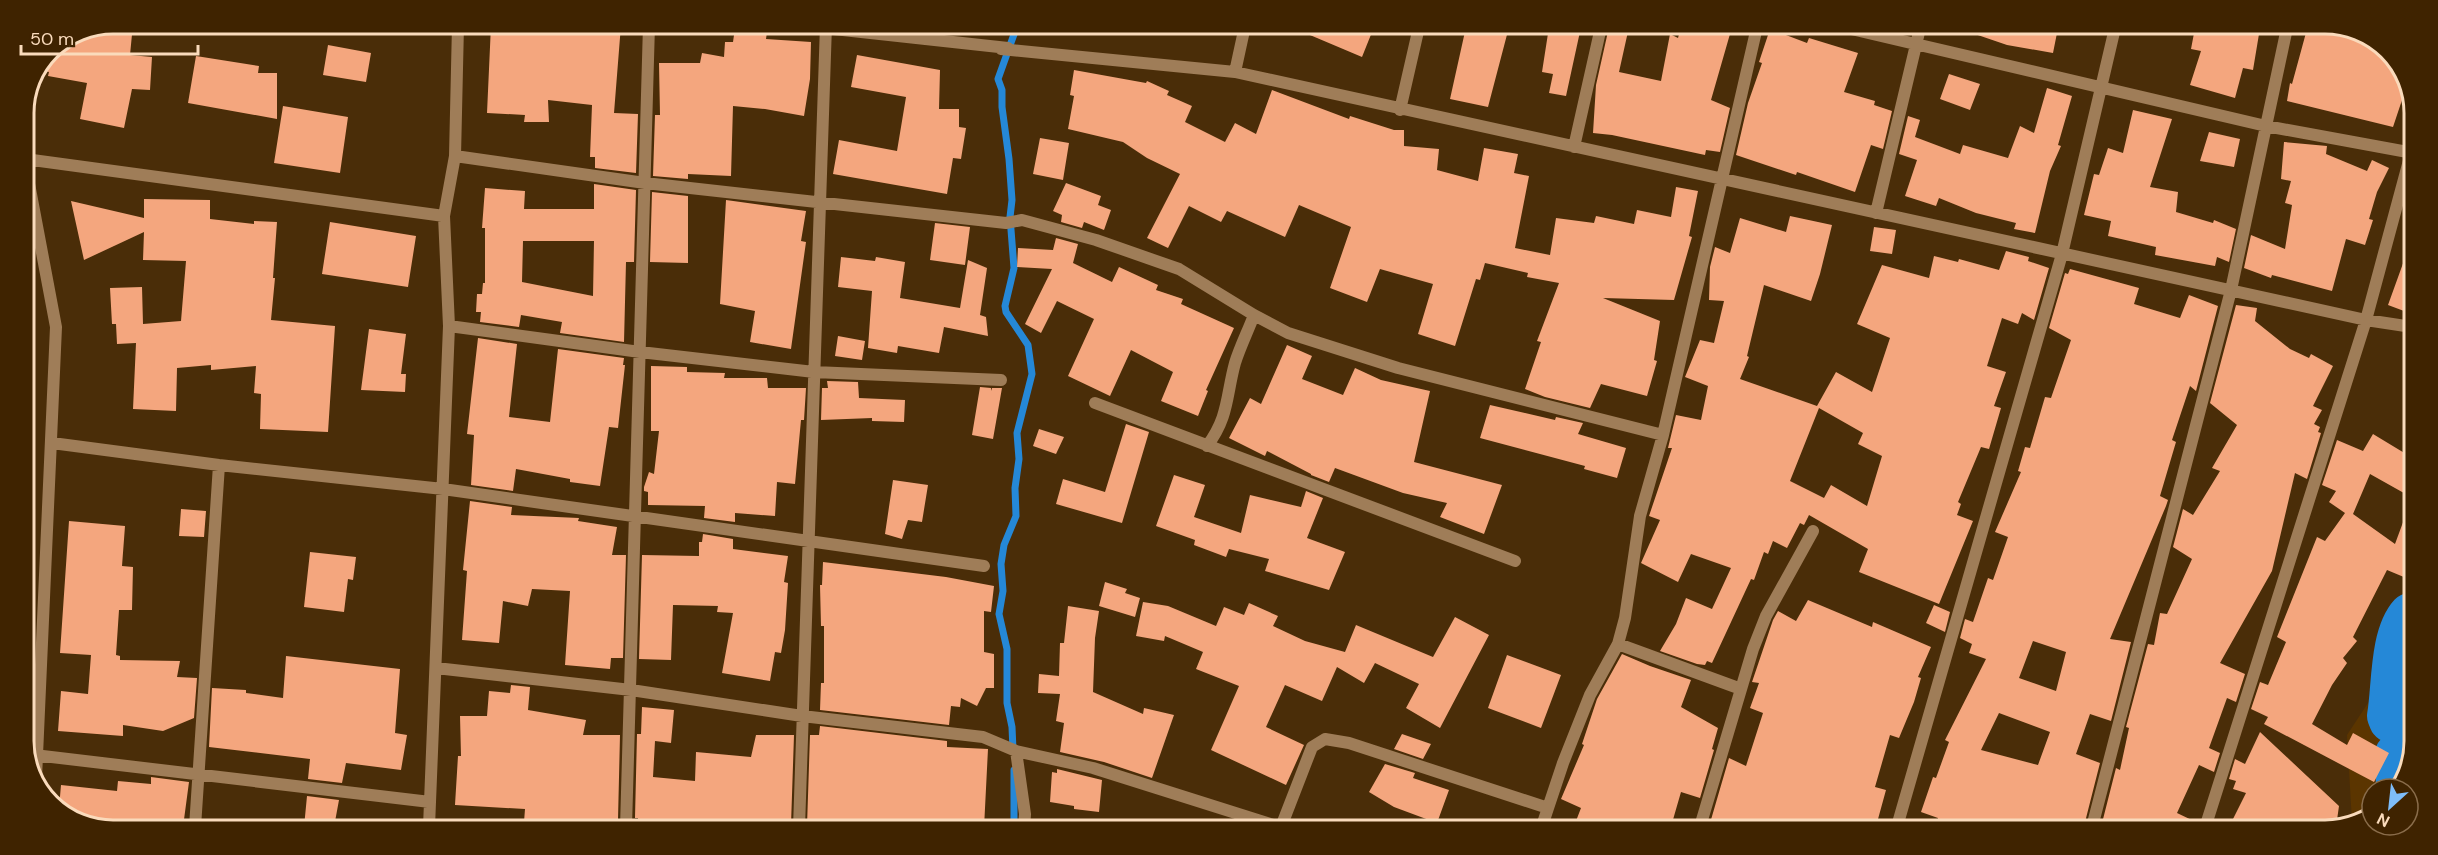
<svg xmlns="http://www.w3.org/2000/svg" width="2438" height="855" font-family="'DM Sans',sans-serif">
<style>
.green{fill:#5b3500}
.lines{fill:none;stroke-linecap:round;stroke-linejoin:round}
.stream{stroke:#2588d7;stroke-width:7}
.river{stroke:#2588d7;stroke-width:42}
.building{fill:#f4a67e;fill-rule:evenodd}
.minor{stroke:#9f7d58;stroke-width:12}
.rim{fill:none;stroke:#fadbbc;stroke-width:3}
</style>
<rect width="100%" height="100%" fill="#4a2d08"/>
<path class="green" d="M2410,639L2409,770L2396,789H2372V815L2352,822L2347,735Z"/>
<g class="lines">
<path class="stream" d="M1013,750L1012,727L1007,703V649L999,614L1003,591L1001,564L1004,545L1016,516L1015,488L1019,459L1017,433L1032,374L1028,345L1006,312L1005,306L1014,268L1010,217L1012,200L1009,159L1002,107V90L998,79L1017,26
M1014,770V828"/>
<path class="river" d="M2397,787L2396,754L2406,743L2403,729L2390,721L2388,716C2393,688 2390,636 2410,614"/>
</g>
<path class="building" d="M113,24H133L130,55L152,57L150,90L132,89L124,128L80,119L87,83L48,76L49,72L41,70L50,50Z
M491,25H621L614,113L638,114L636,173L595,168V157H590L592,105L548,100L549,122H524L525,115L487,113Z
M1291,27H1358L1372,32L1362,57Z
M1466,27H1509L1488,107L1450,99Z
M1549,27H1581L1566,96L1549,93L1553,74L1542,72Z
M1609,27H1629L1619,72L1661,81L1670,34L1678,38L1681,27H1732L1711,100L1730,108L1720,152L1706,150L1705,155L1612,135L1593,133L1596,85Z
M735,28L767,32L766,39L811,42L810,79L804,116L765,109L733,106L731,176L688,174V179L653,176L655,115H660L659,63H700L702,53L724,57L725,42H733Z
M1966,28H2058L2053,53L2007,45L1966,31Z
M2195,28H2260L2253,70L2243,68L2235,98L2190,85L2201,51L2191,49Z
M1770,29L1807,43L1809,38L1858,53L1844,92L1875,101L1874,105L1892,111L1883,149L1871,145L1855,192L1797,172L1796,175L1736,155L1748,103L1762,63L1759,62Z
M2307,29H2353L2395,59L2406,88L2393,127L2287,101L2290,83L2292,84Z
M328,45L371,53L366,82L323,75Z
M857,55L940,70L939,109H959V127L966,128L961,159L953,158L947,194L833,174L839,140L897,151L906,97L851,87Z
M196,56L259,66L258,73H277V119L188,103Z
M1074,70L1146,83L1147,81L1169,91L1167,95L1192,106L1185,122L1225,142L1235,123L1256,134L1272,90L1349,119L1350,116L1394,130H1404V146L1439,149L1437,170L1478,181L1484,148L1518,154L1514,173L1529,176L1515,248L1550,255L1556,218L1594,223L1596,216L1634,224L1637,210L1671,217L1676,187L1698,191L1689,236L1692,237L1674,300L1603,298L1660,321L1654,360L1657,361L1647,396L1601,384L1590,408L1545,397L1525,389L1541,342L1537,341L1559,283L1527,277L1528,273L1485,263L1480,280L1476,279L1455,346L1418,334L1433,284L1380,269L1367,302L1330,288L1351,227L1299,205L1285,237L1227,211L1221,222L1189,206L1168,248L1147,238L1180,174L1147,158L1123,142L1068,129L1074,96L1070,95Z
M1949,74L1980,84L1970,110L1940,99Z
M2047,88L2072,96L2058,145L2061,146L2050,171L2035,233L2014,229L2016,223L1976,213L1939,198L1936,206L1905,196L1917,160L1899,154L1908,116L1920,120L1915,137L1960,154L1963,145L2008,158L2020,126L2034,133Z
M283,106L348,117L340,173L274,163Z
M2133,110L2172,119L2150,187L2178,192L2176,212L2213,223L2214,220L2236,229L2229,262L2217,257L2215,266L2155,255L2156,247L2108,236L2111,221L2084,215L2094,174L2099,175L2108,148L2123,153Z
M2209,132L2240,139L2234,167L2200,161Z
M1040,138L1069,143L1063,180L1033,174Z
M2284,142L2327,146L2326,154L2367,171L2372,160L2389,168L2377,192L2369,219L2373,220L2365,245L2346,239L2332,291L2272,275L2271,278L2244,268L2251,235L2285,249L2292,205L2285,203L2291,181L2281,179Z
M1066,183L1101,196L1098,205L1111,210L1104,230L1084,222L1082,228L1061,222L1062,215L1053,211Z
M594,184L636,190L634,262H626L624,342L560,333L562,322L521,315L519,327L480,322L481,312H476L477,294H482L483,283H485V228H482L485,188L525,191L524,209H594ZM523,241H594L593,296L522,282Z
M652,192L688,196V263L650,262Z
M144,199L210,200V219L254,224V221L277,222L273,278H275L271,320L335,326L328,432L260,429L261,394L254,393L256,366L211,370V365L177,368L176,411L133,409L136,343L117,344L116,324H112L110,288L142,287L143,324L181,321L186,261L143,260L144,232L84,260L71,201L144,218Z
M726,200L806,211L801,241L806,242L791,349L750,342L755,311L720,304Z
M1790,216L1832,225L1820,274L1811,301L1764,285L1747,356L1749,357L1740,379L1817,406L1836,372L1872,392L1890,338L1857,324L1882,265L1929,278L1934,256L1958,262L1959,259L1999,270L2006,251L2029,257L2028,261L2049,268L2034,320L2022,313L2018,324L2002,318L1987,366L2006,372L1994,406L2001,408L1989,449L1981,447L1958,502L1961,504L1957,515L1973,521L1939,604L1859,572L1868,549L1809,515L1804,525L1800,523L1787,548L1773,541L1768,554L1764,552L1754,580L1751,579L1712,663L1707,661L1705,665L1697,664L1660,651L1676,624L1686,598L1712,609L1731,568L1691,554L1678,582L1641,563L1660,520L1649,516L1672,448H1668L1676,415L1701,420L1708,386L1685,377L1700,340L1714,343L1724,301L1709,300L1710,267L1715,247L1730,253L1740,218L1786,232ZM1819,408L1863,433L1858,444L1882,456L1867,506L1831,485L1824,498L1790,481Z
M330,222L416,236L408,287L322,274Z
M935,223L970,227L965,265L930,260Z
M1874,227L1896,230L1892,254L1870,251Z
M1056,238L1078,244L1073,263L1112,282L1119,267L1158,285L1156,290L1183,299L1181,304L1234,328L1206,390L1208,391L1198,416L1161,401L1173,372L1131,350L1110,396L1068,376L1094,319L1057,301L1041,333L1025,324L1052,269L1017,267L1018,248L1053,250Z
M2410,244L2413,245L2412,314L2388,305Z
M841,257L875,261L876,257L905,262L900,298L960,308L968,260L987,268L980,315L986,317L988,336L944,327L939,353L898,346L897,353L868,348L872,291L838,287Z
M2070,269L2139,288L2134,304L2180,318L2189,295L2218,306L2196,391L2190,386L2172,440L2176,442L2160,496L2168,500L2166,506L2110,639L2131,642L2111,721L2090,714L2076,754L2100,763L2083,830H1935L1938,818L1921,812L1933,777L1936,778L1949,742L1945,740L1986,659L1969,653L1972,644L1960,638L1965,619L1973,622L1988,578L1993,580L2008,537L1995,532L2021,472L2018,471L2025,447L2030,448L2045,397L2051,398L2071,340L2049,328L2065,273L2068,274ZM2033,641L2066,652L2056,691L2019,678ZM1999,713L2050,732L2038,765L1981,750Z
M2236,305L2257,308L2255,321L2290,349L2309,358L2311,354L2333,366L2313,406L2322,410L2314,424L2320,427L2318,432L2321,433L2307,479L2295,473L2272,571L2220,663L2245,674L2236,702L2227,698L2209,748L2220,753L2214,772L2199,765L2177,813L2198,823L2196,831H2100L2116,768L2120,770L2129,728L2126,727L2148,644L2154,645L2160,613L2167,614L2192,559L2173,547L2183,509L2193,515L2220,471L2212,468L2237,425L2210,403Z
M369,329L406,334L401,374H406L405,392L361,390Z
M838,336L865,341L862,360L835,356Z
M478,338L517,344L509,417L550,422L558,349L624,358L623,365H625L618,428L609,427L600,486L570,482V479L516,469L513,491L471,485L474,435L467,434Z
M1287,345L1312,356L1302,379L1343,395L1355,368L1381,380L1430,391L1414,462L1502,485L1484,534L1440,517L1447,503L1403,493L1335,468L1329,482L1311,475V474L1267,451L1265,456L1229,438L1250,398L1261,404Z
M651,366L687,367V372L725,373L724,378H767L768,388H806L804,420H801L795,484L777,482L775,516L735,513V522L704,518L705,506L648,505V492L644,491V487L649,472L654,474L659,431H651Z
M827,381L858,382L859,398L905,400L904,422L872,421V418L821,420L822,388H828Z
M980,387L991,388V391L992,388H1002L993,439L972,435Z
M1490,405L1555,420L1556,417L1583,423L1578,434L1626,448L1617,478L1584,469L1585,466L1480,438Z
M1126,424L1149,432L1122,523L1056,504L1063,479L1105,492Z
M1039,429L1064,437L1056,454L1033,446Z
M2373,434L2411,457V497L2370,474L2353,514L2395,544L2409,506H2411V580L2387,570L2353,637L2357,641L2343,658L2347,663L2332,685L2312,724L2347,745L2353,733L2389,753L2374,782L2264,724L2268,717L2251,709L2260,682L2268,685L2286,642L2277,637L2317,537L2325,541L2345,513L2329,502L2336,491L2322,485L2337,440L2363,451Z
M1174,475L1205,485L1194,517L1241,533L1250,495L1301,507L1306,491L1323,498L1307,538L1345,552L1329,590L1265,571L1269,559L1229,549L1226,557L1194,545L1195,540L1156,526Z
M893,480L928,485L922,522L908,520L902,539L885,534Z
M470,501L512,507L511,515L579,518L578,521L617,527L612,555H626L623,658H611L610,669L565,665L570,591L532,589L528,606L503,601L499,643L462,640L467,571L463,570Z
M181,509L206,511L204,537L179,536Z
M69,521L125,526L122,566L133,567L132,610H119L116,655L120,656V660L180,661L177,677L197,678L194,718L163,731L123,725V736L58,731L61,691L88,694L91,655L60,653Z
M703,534L733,539V549L788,556L784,582L788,583L785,630L781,653L775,652L770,681L722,673L733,613L717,612L718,606L673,605L671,660L639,659L642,555L699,556V542H702Z
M310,552L356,557L353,580L348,579L344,612L304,607Z
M823,562L946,577L994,586L991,612L984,611V652L994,654V688H986L977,706L961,698L960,707L951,706L949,725L820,710L821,683H824V626H821L820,585H822Z
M1105,582L1127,589L1125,593L1140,598L1135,617L1099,606Z
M1808,600L1872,627L1873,622L1931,647L1918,677L1921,678L1914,702L1899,738L1890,735L1875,787L1886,790L1875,830H1708L1729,758L1746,766L1763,713L1750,708L1759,683L1752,682L1773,620L1778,611L1796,621Z
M1143,602L1168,606L1216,626L1224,607L1244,615L1249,603L1278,616L1273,626L1305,641L1345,652L1356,625L1433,657L1455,617L1489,635L1440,728L1406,708L1419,684L1375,663L1364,683L1337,667L1322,701L1285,685L1266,727L1304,745L1286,785L1211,750L1239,686L1196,669L1203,652L1165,636L1164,641L1136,636Z
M1934,605L1950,612L1945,632L1926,623Z
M1068,606L1099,611L1095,638L1093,692L1143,714L1144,708L1174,715L1152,778L1104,762L1060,752L1064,723L1056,721L1060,694L1038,693L1039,674L1059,676L1060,643H1064Z
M1622,654L1650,666L1691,680L1681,707L1718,728L1712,749L1714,750L1700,798L1681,792L1670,830L1596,829L1576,821L1581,808L1561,799L1584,745L1582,744L1597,699Z
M1507,655L1561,675L1541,728L1488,708Z
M286,656L400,669L395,733L407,735L401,770L346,763L342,783L308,779L310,759L209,747L212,688L246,690V693L283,698Z
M511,685L530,687L528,710L586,720L583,735H620L618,820L562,825L524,822L525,809L455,805L458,756H461L460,716H487L489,691L510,693Z
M642,707L674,710L671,743L655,741L653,777L695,781L696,752L751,757L756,735H794L791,825L777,823V828H638V818H635L637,734H641Z
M820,726L947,741V747L988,749L984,828L807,826L810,735H819Z
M2260,732L2339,806L2336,827L2323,831L2308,824L2305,831H2227L2246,793L2233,789L2236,781L2229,779L2235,759L2245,764Z
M1402,734L1431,744L1423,759L1394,749Z
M1385,764L1415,773L1413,778L1449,790L1437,823L1394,807L1369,792Z
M1057,769L1102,780L1099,812L1074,809V806L1050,802L1052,772L1057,773Z
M151,777L189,782L183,827L85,826L59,808L61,785L117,791L118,781L151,784Z
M307,796L339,800L334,827H304Z"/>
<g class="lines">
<path class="minor" d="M437,25L457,29
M797,25L1008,48
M1847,28L2266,126L2413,153
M1001,49L1235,72L2366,320L2412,327
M1235,72L1245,26
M1400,110L1419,27
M1574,147L1601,27
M455,156L645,183L1006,223L1022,220L1096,240L1179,269L1254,315L1288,333L1398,368L1663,435
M24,157L56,327L36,778
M25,159L444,216
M1876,213L1920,28
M449,326L640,352L814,372L1001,380
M1095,403L1515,561
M52,443L219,465L443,489L984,566
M1207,446C1229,417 1226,396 1235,363C1240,347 1248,331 1254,315
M1618,644L1741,689
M436,668L631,690L802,716L983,737L1016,751L1093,768L1286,829
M1016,751L1025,814L1024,828
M26,754L430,802
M195,827L219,465
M429,827L449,326L444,216L455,156L458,25
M626,827L649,25
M1281,827L1312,747L1325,739L1349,743L1548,808
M799,828L826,25
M1541,829L1563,763L1590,695L1618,644L1625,618L1640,516L1663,435L1757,27
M1699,830L1753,649L1766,616L1813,531
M1896,830L2062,254L2115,28
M2091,831L2231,290L2287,28
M2204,831L2366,320L2414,142"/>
</g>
<path d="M0 0H2438V855H0ZM113 34H2325A79 79 0 0 1 2404 113V741A79 79 0 0 1 2325 820H113A79 79 0 0 1 34 741V113A79 79 0 0 1 113 34Z" fill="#3f2300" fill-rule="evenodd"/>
<path class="rim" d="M113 34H2325A79 79 0 0 1 2404 113V741A79 79 0 0 1 2325 820H113A79 79 0 0 1 34 741V113A79 79 0 0 1 113 34Z"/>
<g transform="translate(2390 807) rotate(207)"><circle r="28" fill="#3f2300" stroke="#8a6d4b" stroke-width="1.5"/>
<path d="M0-4.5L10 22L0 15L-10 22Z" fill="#7ebdf9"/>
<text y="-9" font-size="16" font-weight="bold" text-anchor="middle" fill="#fadbbc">N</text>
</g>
<path d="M21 45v9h177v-9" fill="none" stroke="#fadbbc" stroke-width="3"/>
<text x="30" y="45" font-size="18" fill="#fadbbc" stroke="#3f2300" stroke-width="4.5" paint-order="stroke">50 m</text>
</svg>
